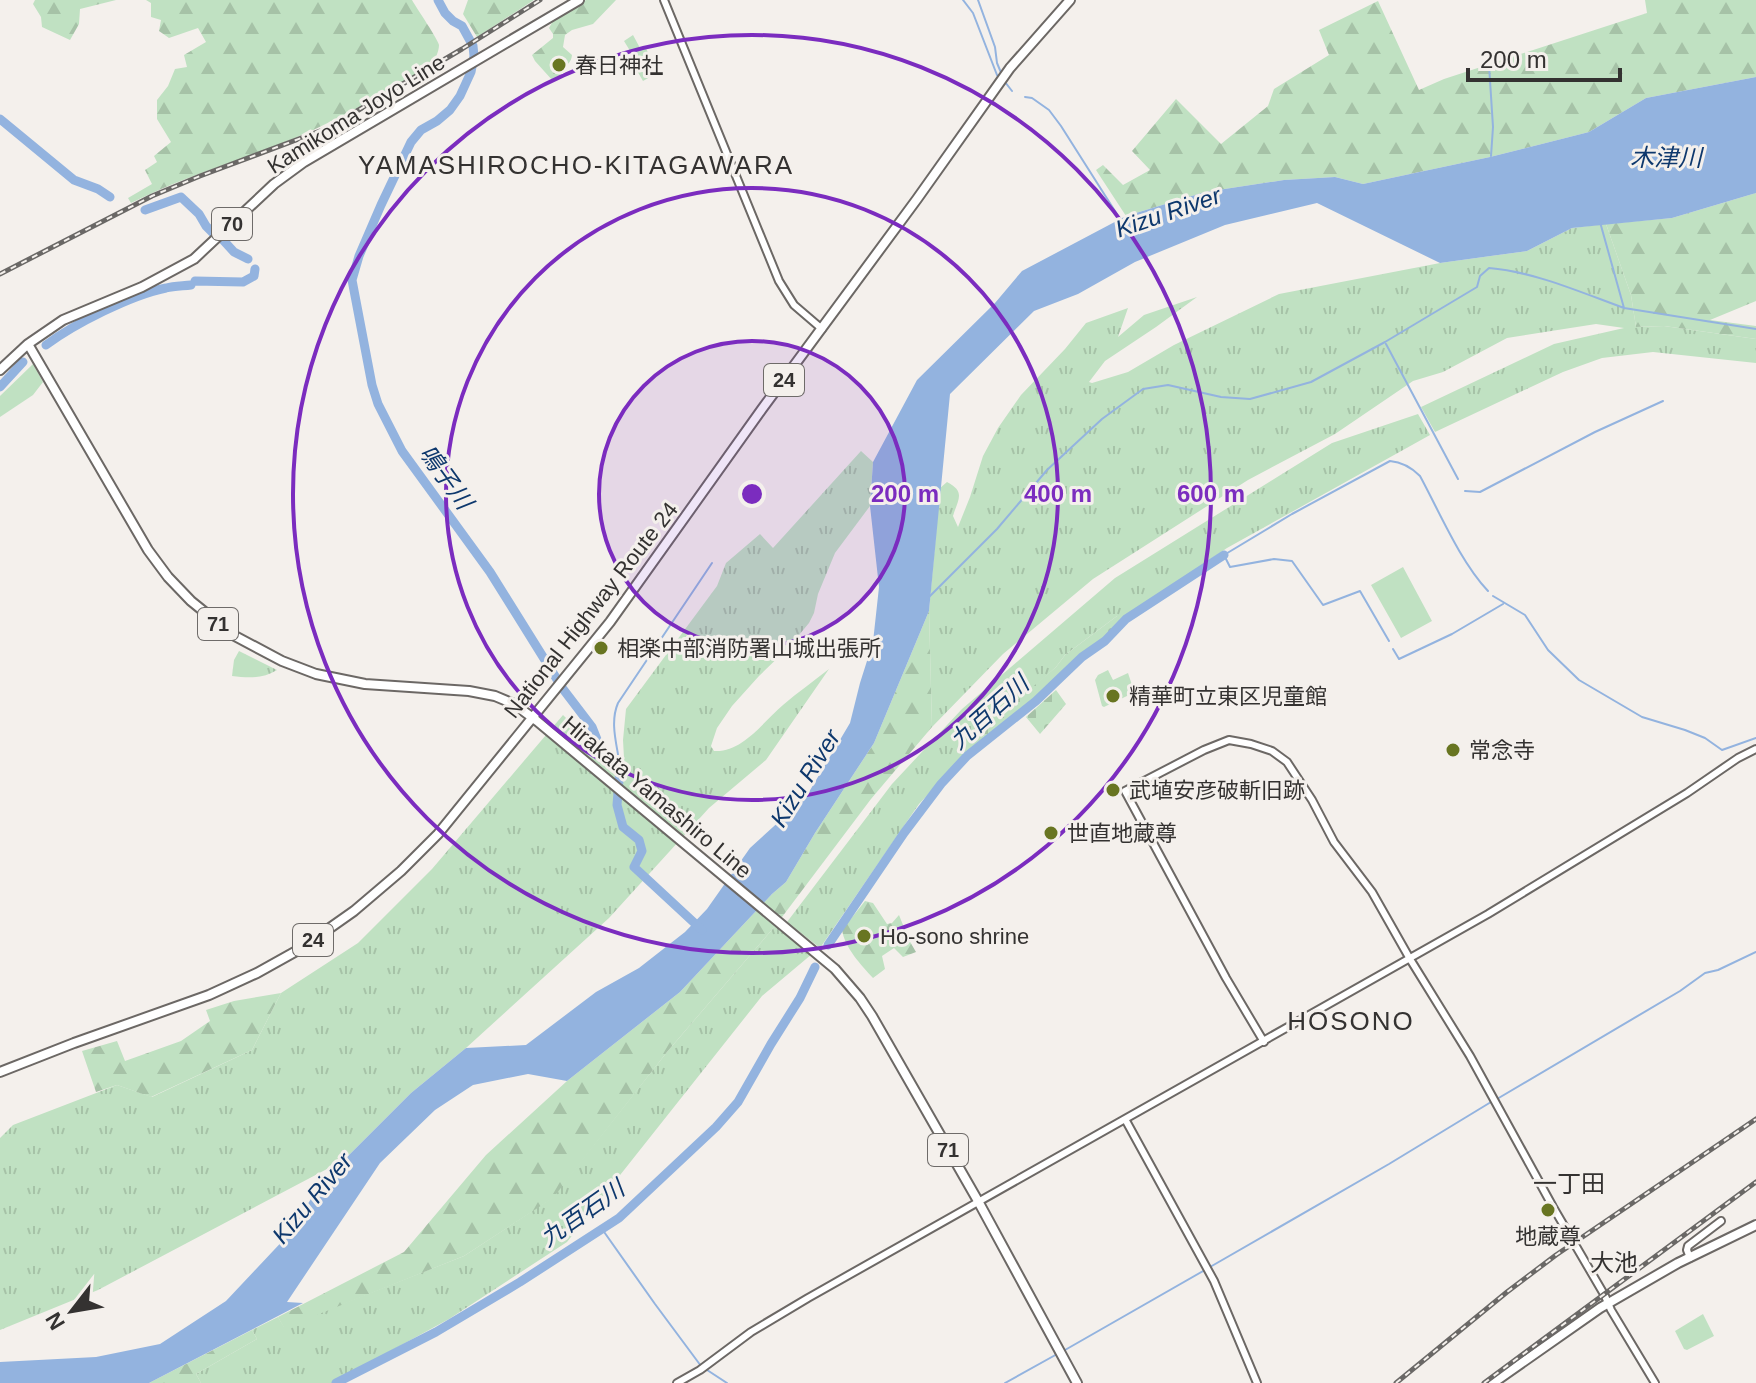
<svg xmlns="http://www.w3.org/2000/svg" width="1756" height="1383" font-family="Helvetica,'Noto Sans JP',sans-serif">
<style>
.grass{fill:url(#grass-tufts)}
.forest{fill:url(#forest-firs)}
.cemetery{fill:url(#cemetery-stones)}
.green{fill:#c0e1c2}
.water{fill:#93b3df}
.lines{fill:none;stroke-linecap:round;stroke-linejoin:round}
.stream{stroke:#93b3df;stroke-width:2}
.river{stroke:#93b3df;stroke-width:9}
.tertiary-casing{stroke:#6c6865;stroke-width:10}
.primary-casing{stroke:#6c6865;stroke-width:12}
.trunk-casing{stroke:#6c6865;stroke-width:12}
.tertiary{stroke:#fff;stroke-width:6}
.primary{stroke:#fff;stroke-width:8}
.trunk{stroke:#fff;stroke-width:8}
.rail-casing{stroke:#6a6866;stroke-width:5}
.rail{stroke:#f4f0ec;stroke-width:2;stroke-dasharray:6;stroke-linecap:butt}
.ring{fill:none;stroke:#7b2cbf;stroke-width:4}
.poi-dot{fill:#687521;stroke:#f4f0ec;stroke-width:3}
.labels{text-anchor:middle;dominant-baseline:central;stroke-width:6;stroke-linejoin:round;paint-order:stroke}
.shield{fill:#f4f0ec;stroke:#6e6b69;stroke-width:2}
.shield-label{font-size:20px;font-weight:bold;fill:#343231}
.poi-label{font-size:22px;fill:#343231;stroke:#f4f0ec;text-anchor:start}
.street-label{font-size:22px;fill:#343231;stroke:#f4f0ec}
.water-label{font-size:24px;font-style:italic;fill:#0e386d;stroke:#f4f0ec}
.neighbourhood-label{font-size:24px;fill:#343231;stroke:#f4f0ec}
.quarter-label{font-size:26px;letter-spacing:2px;fill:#343231;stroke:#f4f0ec}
.centre{fill:#7b2cbf;stroke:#f4f0ec;stroke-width:4}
.ring-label{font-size:24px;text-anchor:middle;font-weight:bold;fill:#7b2cbf;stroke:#f4f0ec;stroke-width:6;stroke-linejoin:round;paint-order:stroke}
</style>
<defs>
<pattern id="grass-tufts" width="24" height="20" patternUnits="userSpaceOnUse" patternTransform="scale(2)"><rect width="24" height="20" fill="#c0e1c2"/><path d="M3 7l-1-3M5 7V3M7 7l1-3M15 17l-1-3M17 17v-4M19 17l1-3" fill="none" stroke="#a6c2a7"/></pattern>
<pattern id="forest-firs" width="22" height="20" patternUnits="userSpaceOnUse" patternTransform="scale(2)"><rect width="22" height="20" fill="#c0e1c2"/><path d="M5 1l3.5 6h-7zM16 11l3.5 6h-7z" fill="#a6c2a7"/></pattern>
<pattern id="cemetery-stones" width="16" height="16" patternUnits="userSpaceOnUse" patternTransform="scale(2)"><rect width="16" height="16" fill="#c0e1c2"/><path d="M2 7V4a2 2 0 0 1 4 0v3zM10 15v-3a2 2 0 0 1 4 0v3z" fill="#a6c2a7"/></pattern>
</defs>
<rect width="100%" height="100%" fill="#f4f0ec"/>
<path class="grass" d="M1606,224L1631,295L1636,327L1664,326L1756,339V363L1653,352L1602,358L1563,372L1435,432L1421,407L1554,344L1624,328L1596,324L1507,338L1443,372L1413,381L1335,434L1248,480L1093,579L1003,654L932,727L929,611L940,488L947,482C966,492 958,499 953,516L958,527L970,497L983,456L998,428L1021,395L1065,349L1086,323L1128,308L1118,337L1144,315L1197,297L1156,327L1105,361L1089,382L1092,383L1128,372L1174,345L1279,294L1440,263L1527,251L1572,228Z
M1418,414L1430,435L1227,548L1127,616H1117L1065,655L1056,667L986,730L982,734L984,738L964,756L919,804L820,948L787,922L892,784L962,709L1115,578L1332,443Z
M861,451L873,462L870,506L835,553L818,594L814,613L809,623L789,647L759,676L732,706L717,728L711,746L714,751C742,753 764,721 783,705C798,692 814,681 829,669L766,760L709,808L609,918L466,1048L411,1093L344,1160L98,1290L0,1330V1138L13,1125L117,1085L152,1097L252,1050L281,993L358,943L432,869L563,715L625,776L623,740L626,709L717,586L726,563L760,534L773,548Z
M239,651L277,670C263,679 248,678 232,676L234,660Z
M776,925L812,954L762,996L567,1242L449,1319L332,1383H201L196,1374L257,1339L252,1330L278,1317L284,1327L464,1256L552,1198L667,1052Z"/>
<path class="forest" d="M35,0H116L80,9L79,24L70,40L42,27L41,17L33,4Z
M146,0H412C417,9 438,39 439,45C439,52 435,58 433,64C389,90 345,117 297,137C242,160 185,176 131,203L128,198L152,184L145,170L157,162L154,156L171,142L157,119V100L168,86L175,69L187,67L184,55L206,42L198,28L169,38L159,31L161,20L151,17V3Z
M468,0H534L477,37L463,14Z
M586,0H616L593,24L572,30L565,35L563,47L572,55C571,63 568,63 563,69C560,73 561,77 557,80L553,81L535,61L532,55L553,38V34L549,28L553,21Z
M1645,0H1756V77L1646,98L1589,132L1490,157L1363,184L1335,177L1284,180L1205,192L1126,216L1096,170L1103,165L1123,185L1150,170L1132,151L1176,99L1221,144L1268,106L1274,89L1329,55L1319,30L1378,1L1419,90L1444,79L1647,13Z
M1756,193V301L1710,320L1756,326V339L1664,326L1636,327L1631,295L1606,224L1672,218Z
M929,611L932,727L871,799L776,925L667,1052L553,1198L464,1256L284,1328L278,1317L404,1252L486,1155L567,1081L680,992L772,894L786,882L815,833L874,743Z
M865,901L873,903L887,924L892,923L899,915L909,940L916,952L903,957L894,948L882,956L885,969L873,978C861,965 845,948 842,930Z
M281,993L252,1050L151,1097L117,1085L96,1092L82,1051L117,1041L125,1061L181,1041L210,1021L206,1010L234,1001Z
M252,1330L257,1339L196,1374L201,1383H149Z"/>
<path class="cemetery" d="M1117,616H1127C1081,658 1034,700 984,738L982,734L986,731L985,728L1056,667L1065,655Z
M1056,690L1066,704L1040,734L1026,717Z"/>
<path class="green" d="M633,35L640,48L645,46L657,73L643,81L632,62L635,59L624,41Z
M33,364L43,382L33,395L0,417V396Z
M1403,567L1432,621L1401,638L1371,585Z
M1108,670L1113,680L1128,673L1132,685L1127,687L1129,695L1104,707L1102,706L1095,680L1098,675Z
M1703,1314L1714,1336L1687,1350L1684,1349L1675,1331Z"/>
<path class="water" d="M1756,77V193L1672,218L1572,228L1527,251L1440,263L1317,203L1225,225L1135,262L1078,294L1034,311L950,394L929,611L874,743L815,833L786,882L772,894L680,992L567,1081L528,1074L473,1085L435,1110L380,1163L287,1302L303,1303L149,1383H0V1362L96,1357L160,1344L226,1301L289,1234L314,1194L344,1160L411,1093L466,1048L526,1045L596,992L639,968L685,932L707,909L750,848L806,797L850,723L860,683L873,642L879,587L870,506L873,462L917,380L995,303L1022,271L1126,216L1205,192L1284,180L1335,177L1363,184L1490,157L1589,132L1646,98Z"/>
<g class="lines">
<path class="stream" d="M963,0L973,13L997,75L1000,78
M978,0L995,47L997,63L1002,75
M1489,65L1493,127L1491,156
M1005,82L1012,91
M1025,97L1032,98L1049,110L1061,126L1120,219
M1600,222L1624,308L1756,329
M1386,344L1458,479
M1465,491L1480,492L1595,432L1663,401
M1493,596L1525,615L1548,650L1579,680L1642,717L1685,730L1705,738L1722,750L1756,738
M929,597L997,529L1047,470L1102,419L1143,389L1168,385L1221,397L1250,399L1311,382L1385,342L1477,287L1480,276L1489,268C1535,272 1580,292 1624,308
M1389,641L1360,591L1323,605L1292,561L1274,559L1230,567L1224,555L1292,514L1390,461C1402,462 1411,467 1420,476C1440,513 1460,561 1488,591
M1393,649L1399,659L1452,634L1503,604
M620,768C618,747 609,724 618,703L712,563
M1497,1099L1680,991L1705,973L1718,970L1756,952
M602,1229L655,1304L701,1366L727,1383
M1210,1267L1389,1164L1491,1102
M1065,1350L1205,1270
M1005,1383L1059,1353"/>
<path class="river" d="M438,0L445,13L453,21L462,26L473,46L474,56L471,72L460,96L450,110L437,121L421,130L411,142L381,205L359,256L352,280L372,385L378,404L402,451L490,572L563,689L592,727L600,747L608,760L620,768L617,805L623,827L639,840L642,851L634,867L702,930
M0,119L74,180L98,189L110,197
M145,210L181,197L199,214L206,226L214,234
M223,240L234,252L248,259
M195,281L243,282L254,276L255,269
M46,345C74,324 131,295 166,288C174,286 183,286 191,285
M0,387L23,362
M828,945L904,833L941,784L967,756L1036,701L1082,657L1105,641L1126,619L1224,555
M336,1383L436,1332L520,1282L619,1218L716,1127L738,1102L771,1044L800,998L815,967"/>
<defs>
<path id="tertiary" d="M664,0L779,281L794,305L822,329
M1264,1042L1226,978L1125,791L1204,750L1229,740L1251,744L1272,751L1287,762L1312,800L1334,842L1372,892L1410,959L1470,1056L1553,1207L1605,1296L1611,1310L1655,1383
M1125,1119L1214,1281L1257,1383
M1690,1258L1687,1250L1688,1246L1721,1221
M677,1383L700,1370L751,1332L808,1298L1488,914L1687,793L1738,758L1756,749"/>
<path id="primary" d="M28,344L148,550L168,577L191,601L233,635L282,661L316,674L365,684L469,691L495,696L514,704L537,721L835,969L860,998L872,1016L978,1201L1077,1383
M0,370L28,344L63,320L142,287L194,259L274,184L304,162L579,0
M1493,1383L1600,1308L1678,1263L1756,1225"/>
<path id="trunk" d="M0,1072L74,1043L209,995L257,973L300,949L354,911L401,871L438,834L610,622L762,409L917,199L1010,68L1070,0"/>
</defs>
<use href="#tertiary" class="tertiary-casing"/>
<use href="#primary" class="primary-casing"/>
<use href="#trunk" class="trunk-casing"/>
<use href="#tertiary" class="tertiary"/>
<use href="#primary" class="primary"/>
<use href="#trunk" class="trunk"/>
<defs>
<path id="rail" d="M0,274L152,196L200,176L328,128L462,49L540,0
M1396,1383L1507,1292L1556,1255L1756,1119
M1484,1383L1756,1182"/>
</defs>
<use href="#rail" class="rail-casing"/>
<use href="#rail" class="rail"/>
</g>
<circle cx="752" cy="494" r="153" fill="#7b2cbf" fill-opacity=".12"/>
<g class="ring">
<circle cx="752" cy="494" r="153"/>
<circle cx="752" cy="494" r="306"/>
<circle cx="752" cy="494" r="459"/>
</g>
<g class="poi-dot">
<circle cx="559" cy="65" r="8"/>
<circle cx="601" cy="648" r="8"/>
<circle cx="1113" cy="696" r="8"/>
<circle cx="1453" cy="750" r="8"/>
<circle cx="1113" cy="790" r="8"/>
<circle cx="1051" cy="833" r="8"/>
<circle cx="864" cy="936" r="8"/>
<circle cx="1548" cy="1210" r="8"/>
</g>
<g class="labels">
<g class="shield">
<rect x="212" y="208" width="40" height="32" rx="6"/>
<rect x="764" y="364" width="40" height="32" rx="6"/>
<rect x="198" y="608" width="40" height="32" rx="6"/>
<rect x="293" y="924" width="40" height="32" rx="6"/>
<rect x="928" y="1134" width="40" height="32" rx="6"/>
</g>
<g class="shield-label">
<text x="232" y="224">70</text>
<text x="784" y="380">24</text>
<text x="218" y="624">71</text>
<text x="313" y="940">24</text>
<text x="948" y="1150">71</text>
</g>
<g class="poi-label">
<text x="575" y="65">春日神社</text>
<text x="617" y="648">相楽中部消防署山城出張所</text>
<text x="1129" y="696">精華町立東区児童館</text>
<text x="1469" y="750">常念寺</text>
<text x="1129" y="790">武埴安彦破斬旧跡</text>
<text x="1067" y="833">世直地蔵尊</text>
<text x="880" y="936">Ho-sono shrine</text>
<text x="1548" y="1236" text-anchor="middle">地蔵尊</text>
</g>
<g class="street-label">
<text transform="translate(356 114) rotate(-32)">Kamikoma Joyo Line</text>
<text transform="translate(591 610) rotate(-52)">National Highway Route 24</text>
<text transform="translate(657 797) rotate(40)">Hirakata Yamashiro Line</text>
</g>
<g class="water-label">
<text x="1666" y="157">木津川</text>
<text transform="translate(1168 212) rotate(-19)">Kizu River</text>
<text transform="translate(446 477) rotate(54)">鳴子川</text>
<text transform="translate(989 712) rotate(-42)">九百石川</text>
<text transform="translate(805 778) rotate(-58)">Kizu River</text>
<text transform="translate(312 1198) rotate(-50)">Kizu River</text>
<text transform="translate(582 1213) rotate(-35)">九百石川</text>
</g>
<g class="neighbourhood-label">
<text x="1569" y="1183">一丁田</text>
<text x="1614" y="1262">大池</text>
</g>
<g class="quarter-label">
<text x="576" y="165">YAMASHIROCHO-KITAGAWARA</text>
<text x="1351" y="1021">HOSONO</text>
</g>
</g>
<circle cx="752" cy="494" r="12" class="centre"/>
<g class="ring-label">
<text x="905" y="502">200 m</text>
<text x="1058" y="502">400 m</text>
<text x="1211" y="502">600 m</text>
</g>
<g transform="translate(72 1311) rotate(239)" stroke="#f4f0ec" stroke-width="6" paint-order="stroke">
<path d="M0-6L14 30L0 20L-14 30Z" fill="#343231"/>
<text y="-12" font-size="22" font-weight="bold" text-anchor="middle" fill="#343231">N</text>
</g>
<path d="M1468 68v12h152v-12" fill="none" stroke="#343231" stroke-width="4"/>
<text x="1480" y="68" font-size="24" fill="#343231" stroke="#f4f0ec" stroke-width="6" paint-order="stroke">200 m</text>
</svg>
